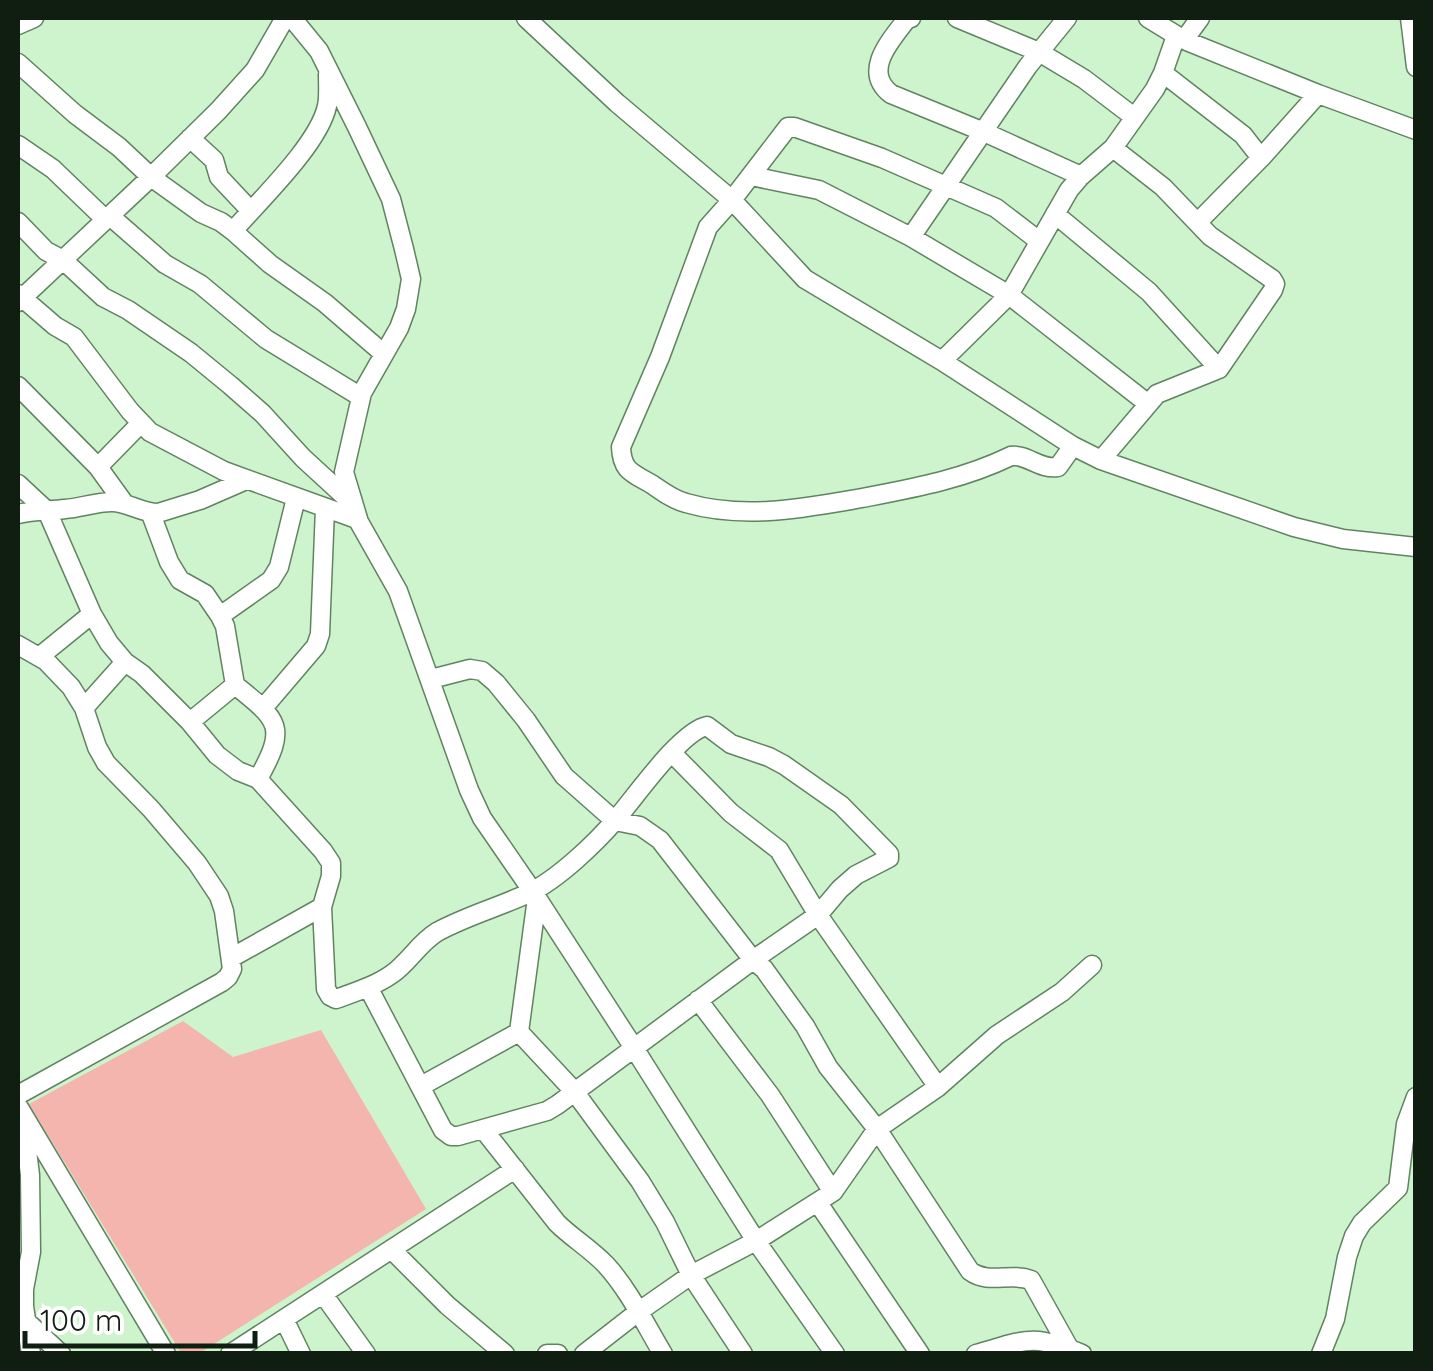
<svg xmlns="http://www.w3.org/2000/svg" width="1433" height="1371" font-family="Quicksand,sans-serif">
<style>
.green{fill:#f5b5af}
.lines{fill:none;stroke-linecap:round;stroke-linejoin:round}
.minor-casing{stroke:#618361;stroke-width:21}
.minor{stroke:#fff;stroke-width:18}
</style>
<rect width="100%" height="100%" fill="#cef4cd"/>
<path class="green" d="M183,1021L233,1057L321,1030L426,1209L200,1353H181L29,1104Z"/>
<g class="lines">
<defs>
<path id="minor" d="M292,18L319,51L357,127L391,199L404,249L411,279L406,309L399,328L362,393L344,472L359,522L398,591L469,790L482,818L533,892L634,1048L756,1241L835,1354
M526,18L617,103L732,200L805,279L942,361L1073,446L1101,460L1294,527L1343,539L1416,547
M911,18L907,19C890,41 862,71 891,94L984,132L1081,176
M957,18L1039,52L1084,79L1134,117
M1148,18L1184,40L1318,94L1416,130
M1410,18L1416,67
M18,25L34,18
M1184,40L1200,18
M18,63L75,114L119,147L151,177L201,213L221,222L233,231L270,264L325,303L384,354
M1163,73L1243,135L1261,158
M190,138L214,160L219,177L251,211
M18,145L53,169L106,220
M751,176L819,190L911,237L1009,295L1147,403
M1055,214L1149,292L1219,369
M110,216L165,264L200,284L266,339L361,397
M18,222L46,251L63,260L103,297L128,310L191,353L230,385L263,414L303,458L352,503
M1198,222L1261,158L1318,94
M233,231C259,201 319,144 327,106C329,96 328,85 328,74
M911,237L1028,66L1067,18
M1039,241L996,208L882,158L794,127H788L732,200L708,227L660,357L621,447C622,472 633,473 653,485C663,492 674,500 686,503C745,520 804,508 862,498C914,488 964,479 1011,456C1027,454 1040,470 1058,467L1073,446
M18,294L55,326L74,337L130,411L150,432L224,471L357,519
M18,302L151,177L218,111L255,70L285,18
M942,361L1009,295L1069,190L1081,176L1113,148L1155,89L1163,73L1176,36
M18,386L98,467L124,503
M1101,460L1157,394L1219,369L1273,290L1275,284L1272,279L1210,236L1163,187L1113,148
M98,467L141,423
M18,484L47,511L92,614L109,643L125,662L142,674L190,722L217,755L238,771L258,779L323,851L331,863V876L322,907L326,989L330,996L336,999C355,992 375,986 392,974C409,962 419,943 437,932C466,916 499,907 529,893C558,879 596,843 617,818C636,796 681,731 707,726L731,744L769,757L784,765L841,805L889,854V858L856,875L840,889L818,915L753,960L557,1105L547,1111L458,1136H451L443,1130L368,987
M18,514C33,510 49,511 65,509C80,508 96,502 112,502C128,502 141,513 158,513L200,500L246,480
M151,514L169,562L180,580L205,594L220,616L225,626L235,685C280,721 287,727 258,779
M220,616L271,580L279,567L296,498
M18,645L46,661L71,687L84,708L97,747L106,763L151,809L197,863L219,896L224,911L232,969L228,977L222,982L18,1095
M39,657L92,614
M431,679L470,669L482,671L496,683L526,720L564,776L615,821L640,826L660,840L753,960L764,969L805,1026L828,1067L877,1129L970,1271C989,1285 1010,1272 1031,1280L1069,1348
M264,707L316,646L320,634L325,508
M84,708L125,662
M190,722L235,685
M672,753L731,813L779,850L818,915L938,1087
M537,898L519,1032L574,1091L640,1181L665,1222L691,1275L743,1354
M231,958L322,907
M698,1000L770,1095L833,1192
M421,1086L519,1032
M18,1106L166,1354
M24,1127L30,1175L31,1252L24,1289V1306L31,1354
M483,1129L557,1223C572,1238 591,1249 606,1265C629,1290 645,1324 663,1354
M818,1203L920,1354
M392,1250L447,1305L505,1354
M323,1294L366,1354
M284,1319L301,1354
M23,1321L27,1322L61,1354
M230,1354L515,1169
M547,1354H558
M584,1354L638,1312L691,1275L756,1241L833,1192L877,1129L938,1087L997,1035L1062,992L1092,965
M976,1354C1026,1340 1032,1333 1082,1354
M1321,1354L1335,1319L1347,1257L1354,1236L1362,1223L1398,1188L1406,1124L1416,1097"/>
</defs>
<use href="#minor" class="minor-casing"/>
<use href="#minor" class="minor"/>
</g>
<rect width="1433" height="1371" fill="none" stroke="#101e11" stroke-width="40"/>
<path d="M25 1331v15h230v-15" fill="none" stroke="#101e11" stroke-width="5"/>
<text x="40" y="1331" font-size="30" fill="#101e11" stroke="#ffffff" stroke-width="8" paint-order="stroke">100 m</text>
</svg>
